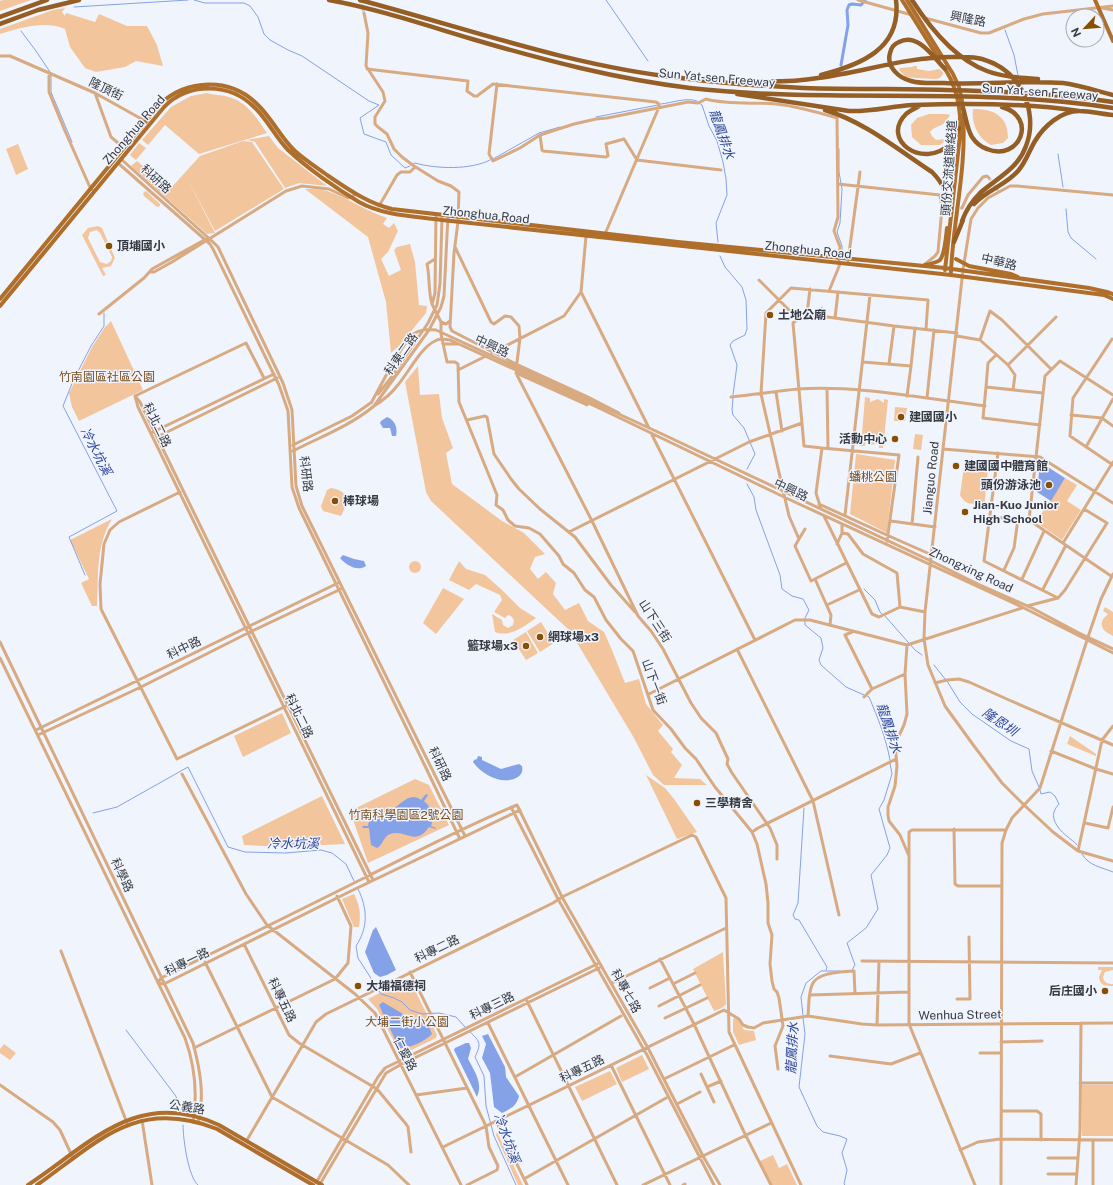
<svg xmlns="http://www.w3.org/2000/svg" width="1113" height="1185" font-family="'Public Sans','Noto Sans TC',sans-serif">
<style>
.green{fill:#f3c59c;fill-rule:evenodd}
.water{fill:#85a1e8}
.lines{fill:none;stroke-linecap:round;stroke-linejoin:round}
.stream{stroke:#85a1e8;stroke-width:1}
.canal{stroke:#85a1e8;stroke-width:3}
.minor-tunnel{stroke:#cbcfd7;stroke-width:3;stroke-dasharray:3 1.5;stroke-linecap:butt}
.minor{stroke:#d8aa82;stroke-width:3}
.major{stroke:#af6f2b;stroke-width:4}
.highway{stroke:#955e25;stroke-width:4.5}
.poi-dot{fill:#884e04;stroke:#f0f4fc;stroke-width:1.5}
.labels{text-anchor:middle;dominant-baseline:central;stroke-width:3;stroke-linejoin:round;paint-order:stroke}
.street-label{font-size:12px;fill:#363942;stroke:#f0f4fc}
.poi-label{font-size:12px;font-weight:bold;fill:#363942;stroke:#f0f4fc;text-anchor:start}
.park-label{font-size:12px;fill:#784d20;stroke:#f0f4fc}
.water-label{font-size:13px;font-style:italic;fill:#2d4699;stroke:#f0f4fc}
</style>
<rect width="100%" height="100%" fill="#f0f4fc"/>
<path class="green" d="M3,0H31L0,11V1Z
M65,8L62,12L65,16L66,13L95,22L99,14L127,26H147L157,45L163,66L136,61L125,67L96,72L85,68L70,47L65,29C47,20 18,28 0,34V29L53,10Z
M914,66H917V69L929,71L939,69L943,72V74L940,78L936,79L916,78L906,77L899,70L900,68L912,67Z
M207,93C214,95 222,95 229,97C247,102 257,118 267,133L199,154L165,125L148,145L142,140L171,107L191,96Z
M973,109C993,109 1008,115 1008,138L1003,143L991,145C978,139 971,123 973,109Z
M929,114H946L950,115C942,130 938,123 930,132L932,136L936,140L944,139V142L940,145H921L912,137L911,125L917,118Z
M269,136L278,148L327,186L299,183L285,188L255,142L247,140Z
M243,141L252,142L284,189L215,231L187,178L215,233L207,234L131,166L137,161L170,189L200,156Z
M139,143L146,148L136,160L130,155Z
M18,144L28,169L16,175L6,149Z
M305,189C312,189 320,189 327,191C348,198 366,211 387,218L383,224L389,228L394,223L398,231L388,252L381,259L389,276L401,270L394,250L397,247L410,244L415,262L419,305L427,306L426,313L399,346L391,353L386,302L368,237Z
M146,191L160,204V206L157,207L144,196L143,193Z
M98,226L102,228L115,258L111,266L102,268L106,275L103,276L82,235L88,228ZM97,230L100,233L112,257L111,261L107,264L100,262L88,238L90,232Z
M111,321L143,390L79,421L72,407L69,393L92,347L105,327Z
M418,366L420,395L439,394L442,418L453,448L446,453L452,484L502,521L524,533L545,554L535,557L530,569L538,579L546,572L556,583L553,594L565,610L579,603L588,621L604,632L612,650L625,683L639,679L646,704L663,725L658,731L673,749L671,752L682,765L674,778L700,779L707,785H664L653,775L634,738L570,631L431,501L426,492L405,382Z
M865,397L870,398V402L878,399L884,403V399L888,400L883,448H879V443L871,445L866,441L865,446H861Z
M895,407L907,408L905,421H894Z
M915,434L923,435L921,450L913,449Z
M856,454L895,460L887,533L850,514Z
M983,459L989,460L984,508H978L979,502C971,506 964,503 960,495L964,467C970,462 976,461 982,466Z
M1065,478L1077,485L1067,501L1081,510L1062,540L1036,522Z
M331,488C350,491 348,502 341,516L323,511L321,506L327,490Z
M112,519C95,547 99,575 97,606H92L81,583L89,579L70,540Z
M409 567a6 6 0 1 1 12 0a6 6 0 1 1-12 0Z
M459,561L466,569L485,575L501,589L520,608L536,618C525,626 509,638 495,632L492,614L502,620L503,625L508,628L513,625L514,620L511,616L508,615L505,618L494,612L502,600L500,595L476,584L469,590L449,580Z
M443,588L464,599L436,634L423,623Z
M1105,607L1113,612V636C1105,632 1099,628 1103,619L1108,614L1103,611Z
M541,622L554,643L540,652L527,631Z
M526,632L538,653L526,660L513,640Z
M282,713L291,733L243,757L234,736Z
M1070,736L1096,754V756L1067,744Z
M646,775L665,788L674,799L697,832L677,839Z
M415,779L429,785L449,825L368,863L350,811Z
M322,796L345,844L283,847L244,845L242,836Z
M354,894C360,906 361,914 359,927H354L342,899Z
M723,952L726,1004L722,1008L714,1011L693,969Z
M1098,967H1113V970L1105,972L1103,977C1104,983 1108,984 1113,984V986C1105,986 1100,986 1099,977L1102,970H1098Z
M409,978L437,1035L436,1038L401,1055L377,1009L368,999Z
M735,1018L739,1020L744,1030L754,1031L756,1040L739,1045L733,1032V1019Z
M4,1044L16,1053L10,1060L0,1053V1049Z
M642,1055L649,1069L622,1082L616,1068Z
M610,1071L617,1084L582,1101L575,1087Z
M1082,1085H1113V1136H1082Z
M497,1132L523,1185H518L496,1135Z
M773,1155L779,1168L787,1164L797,1185H772L760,1161Z"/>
<path class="water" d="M387,417C395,420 398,428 396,436H392L390,428H383L380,423L381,421Z
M1040,462L1065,478L1051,501L1037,492Z
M343,555L354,559L364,561L366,566C357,572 346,565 340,558Z
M478,756L482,757V760L501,769L519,764L522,766C523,771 522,774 518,777C503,786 482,775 473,762L474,760L477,759Z
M426,794L428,795L424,801C431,807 435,816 431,826L436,828V829L429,827C415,847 406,829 390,834C383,837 383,845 377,848L371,845L369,828H363L362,826H368C370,812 382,817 391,811C400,805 410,791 421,800Z
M376,927L396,970L387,975L380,977L374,973L365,952L373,930Z
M383,1002L408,1017L426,1020L432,1034C424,1042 410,1048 399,1048L379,1005Z
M488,1034L505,1067L506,1077L519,1096C517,1106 510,1109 502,1113L494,1107L490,1073L482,1058L486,1044L482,1036Z
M466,1043H469L471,1048L468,1059C475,1072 483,1083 477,1097L454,1050L455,1048Z"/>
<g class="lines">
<path class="stream" d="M194,0L205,3H244L250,6L258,17L264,34L270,40L288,50L302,56L369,101L379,105L360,118L364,134L386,142L391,155L405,168L410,166
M606,0L648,61
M74,7L188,0
M1005,30L1014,55L1018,75
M21,31L36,51L50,72
M51,75V92L72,142
M699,103L702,105L709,126L717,141L723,162L726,179L727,195L716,223L718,242
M661,104C671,103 687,97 697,101
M596,117L658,105
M839,149V172L842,189L840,223L837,232L842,246V254
M1058,154L1063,187
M493,159L539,133L560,127
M413,164L415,163C436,169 471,170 490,160
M1066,209L1068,232L1071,238L1096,259
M720,256L725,267L742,287L746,300L747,329L745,335L733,341L730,345L737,365L733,395
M819,313L822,307
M733,398L732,410L733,415L744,428L755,454L747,469
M747,484L754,497L756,510L780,575L782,589L792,596L803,599L809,610L805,618V625L821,638L823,648L819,660L821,665L846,687L864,695
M85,575L69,537L117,511L63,406L73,381L91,346L104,326V313
M864,589L875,600L880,612L882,614
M885,616L915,650L922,655
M934,665L945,679
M947,681L960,702L972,714L1011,741L1029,749L1032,771L1039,787
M867,696L869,697C878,718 886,738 890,760
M1040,790L1041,794L1050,792L1055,796L1059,804C1057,806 1055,809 1054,812C1051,821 1061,832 1068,837C1071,840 1074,841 1077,845
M804,808L798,903L793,915L795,919L799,920L827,967L826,970
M93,813L117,807L188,767L228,847L245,852L285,853L321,850L332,853L346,864L354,881
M1082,854C1089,866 1101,867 1113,872
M358,889C368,909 368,928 356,946L358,958L381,994L394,998L402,1002L410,1010L422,1014L439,1013L456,1017L465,1027
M852,970L855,965L847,943L866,928L878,909L871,875L887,855L890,848L879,809L884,800L892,774L890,763
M803,1015L801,997L806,983L821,971H840
M803,1018L805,1034L799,1087L817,1126L823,1132L840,1136L847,1139L842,1153L847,1170L844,1184L845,1185
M126,1030L175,1095L183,1109
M470,1032C481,1042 481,1044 475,1057L484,1076L486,1106L494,1136L516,1185
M183,1125C183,1138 188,1177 198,1185"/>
<path class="canal" d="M841,65L848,25L847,10L849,5L852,4L861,5L865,0"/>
<path class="minor-tunnel" d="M360,0L364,13
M989,178L999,192
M942,208H962"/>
<path class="minor" d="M858,0L912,15
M1102,8L1113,10
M364,13L368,33L366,66L383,92L385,101L375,117V124L378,127L387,134L394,149L402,157L414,166L438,181L451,186L459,192L458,222L454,253L450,327L452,331L516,364L588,397L619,413
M925,18L981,33H989L1024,19L1043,14L1113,6
M0,56H10L17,59L95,93L147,122
M367,69L468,81L467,91L474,96H477L493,84L656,102L659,104V107
M49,73V92L65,131L89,185L91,189L94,191
M497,84L489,154L493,161L520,148L540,135L574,124L596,119L607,118L688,102L698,103L706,99C728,105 753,102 776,104C797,106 817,112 837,118L838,217L834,231L840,247L839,260
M95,93L111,137L124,148
M540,135L542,150L543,151L606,157L608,156L606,144L624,139L637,160
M121,159L213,242L218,247L283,383L292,410L296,486L302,506L465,836
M637,160L721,170
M118,163L210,244L213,249L279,385L288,411L292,487L299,508L426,768L460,839
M838,184L940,195L942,208L938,252L935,256L924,265
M1113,195L1017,186H1010L988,198L978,208L971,219L963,270L943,449L925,612L924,639L928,665L945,706L974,746L1002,783L1023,804L1053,832L1078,851L1113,861
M379,206L397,175L401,172H410L415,167
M962,208L968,195L983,177L987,176L989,178
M436,214L435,293L432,304L441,322V334L447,362H455L458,364L459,402L497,495L496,505L503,510L508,520L515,526L529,528L540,534L559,556L563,564L574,573L585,590L594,597L606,620L621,639L633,651L653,710L671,729L685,748L696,759L715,787L752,832L757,844L766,884L768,903V923L772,935L770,964L772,981L774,989L777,992L779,998L783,1026L775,1046L778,1069
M605,234L659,107
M455,247L491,322L494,324L505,316L511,317L519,326L520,338L516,370L517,375L592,521L638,616L651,631L663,649L691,703L701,718L716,733L728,759L727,764L732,773L770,828L777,845V859
M848,261L860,172
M150,272H154L172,262L286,191L302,186L329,189L348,198L352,197L355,194
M759,280L798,319
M829,291L840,264
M581,292L649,428
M432,304C428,291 430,277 427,264L435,259
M99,314L144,278L152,269L206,239
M807,314L810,289
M835,318L838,292
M441,322L446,324L450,321
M957,336L980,340L1008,365L1015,375L1013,390
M1112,339L1073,398L1070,436L1113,465
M980,340L990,311L1002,320L1051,369
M444,344H457
M492,353L564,316L581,292L586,236
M863,362L911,366L907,396
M889,364L894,326
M1008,365L1056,317
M911,366L915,328
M458,370L486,356
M516,373L587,405
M986,387L988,363L996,355
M827,389L828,448
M776,392L782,431
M378,394L390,379L428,323L437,305L440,284L442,218
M135,396L140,402L373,880
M135,396L138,407L369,882
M135,396L246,343L264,378
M731,397C753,395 776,391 798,389C848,386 899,394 949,401
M927,398L934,330
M949,401L985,406
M371,403C380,388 402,342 415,333C422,329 429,329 436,330L660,433L931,561L980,585L1032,608L1079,633L1113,649
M374,406C382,401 391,394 397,386C408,374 420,348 435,341C440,338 444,339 450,340L599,408L784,497L1022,607L1113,653
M1071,415L1102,418L1113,426
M467,420L485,416L487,417L494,454L511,479L519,489L540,509L575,537L611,585L635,612
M1040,425L983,418L986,387L1043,393
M153,432L274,374
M652,435L755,640
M157,437L277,378
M293,445L352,416L372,402
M1086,447L1113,399
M822,448L899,455L887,541
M943,449L1040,457L1113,503
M293,451C320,437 350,426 374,406L429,330L441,307L444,296L448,215
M998,453L984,561L1058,598
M180,492L119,522L110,530L104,544L100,584L101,609L177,759L286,706
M819,504L889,536L932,555
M821,509L816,493L822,448L804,446L793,323L805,314L894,326L957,333
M845,515L870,295
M824,516L872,614L879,617L900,607L925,612
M990,517L1029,520L1111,576
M1029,520L1045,376L1060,361L1113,395
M891,521L935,527
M842,524V533L848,534L863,554L897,573L900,607
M912,524L918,457
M569,532L749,442L802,423
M799,539L805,529
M1063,543L1113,462
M837,544L842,533
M846,563L811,581L795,546L799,539L789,516L761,394L766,313L791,288L928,300L926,329
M1004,570L1014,548L1018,519
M815,579L831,615L830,625
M1022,579L1044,531
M1043,589L1066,545
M827,605L859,590
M1027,606L1058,598L1065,590L1107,523L1084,509
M852,632L845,635L872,689
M0,642L193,1043C200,1069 205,1096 198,1122
M907,645L905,674L907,714L904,725L895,744L897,766L895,786L888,807V815L889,821L900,835L909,856
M737,649L813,801L839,915
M0,658L185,1038C195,1066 198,1092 193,1122
M935,683L947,680L959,679L969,682L1009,700L1113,745
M649,694L795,620H810L907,645L1022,608
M864,697L872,689L905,674
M36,730L338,583
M38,735L141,687L248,633L341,589
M1051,751L1096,769L1113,774
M182,774L246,894L267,925L355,994L375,1013L461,1185
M511,807L558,899L647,1055L714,1185
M1085,823L1108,828L1113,807
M954,829L955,884L958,886H1002
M752,832L758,828L896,759
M1078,851L1102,740L1113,726
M244,944L289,1035L299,1043L372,1086L377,1089L406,1124L408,1127L411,1152
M61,951L127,1123
M660,959L694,1024L744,1132L771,1185
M862,961L1113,963
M205,962L272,1097L388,1165L409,1185
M410,972L486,1126L489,1147L498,1166L497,1170L467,1185
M158,983L161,978C230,945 298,911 366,877C416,852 466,826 517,805L562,897L648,1048L703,1156L720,1185
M158,983L164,984L351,891L520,810
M612,983L726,928
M673,984L695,973
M650,988L670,978
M810,995L908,992
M957,999H970L969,937
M527,1001L617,1185
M659,1006L700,985
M808,1016C809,1007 808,995 812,985C817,972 842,972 854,971L855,994
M665,1018L707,998
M488,1023L568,1185
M877,1025L879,961
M1001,1042L1042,1041
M194,1048L335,979L348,963L351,926L337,896
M980,1053H1001
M830,1056L891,1064L920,1053
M611,1065L670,1185
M701,1074L707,1087L721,1081
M515,1077L621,1016
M664,1079L734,1045
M1080,1083H1113
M0,1085L53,1122L60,1130L72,1156
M707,1087L714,1102
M416,1095L467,1088
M677,1104L700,1092
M1001,1111H1037L1041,1114V1140
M142,1120L152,1185
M496,1121L527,1185
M247,1140L305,1041L316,1022L326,1014L553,903L562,897L692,835L696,837L726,898L729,1032L801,1185
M443,1147L724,1010L739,1019L743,1025L748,1027L754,1028L763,1023L808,1016L862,1024L877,1025L1113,1023
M960,1150L978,1142L1000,1139L1113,1140
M1048,1158H1078
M1048,1174H1077
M524,1179L666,1098
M316,1183L378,1077L385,1068L597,964
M320,1184L386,1073L400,1065L599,968
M1001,1184L1002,843L1006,830L1012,818L1040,788L1088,637L1101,599L1113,574
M643,1185L771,1123
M683,1185L685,1184
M975,1185L909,1024V832L912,830H1006
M1076,1185L1080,1131L1081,1023
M1093,1185V1140"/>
<path class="major" d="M902,0L939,59
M907,0L953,74L959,87L963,106
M1095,0L1113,41
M944,67C953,81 959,99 960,116C960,122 959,129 960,135L945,270
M956,259L969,266L1011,274L1018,277
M925,265C930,264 936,263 940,260C945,254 946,236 947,228
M951,272C953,220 967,167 963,115
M0,299L160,104C187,79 230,77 257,104C272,118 280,137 295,151C305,160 316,167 327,175C348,189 367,203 392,209L678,242L945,268L1089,288L1107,292L1113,294
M0,306L164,107C189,82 230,83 254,107C268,120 275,137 288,150C307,168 337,189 359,202C384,216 414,216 442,220L951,275L1104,295L1113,299
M28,1185C90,1144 138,1087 219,1125L322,1185
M37,1185C98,1142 136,1097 217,1129L313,1185"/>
<path class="highway" d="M329,0C378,9 425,25 472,39C544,60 616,79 690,88C831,104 973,86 1113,108
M360,0C466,28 571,66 681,78C721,83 762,86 803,88C831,89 859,89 887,89C963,90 1038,91 1113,102
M912,0C930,28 955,59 987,71C1003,77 1021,78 1038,79
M0,17L47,0
M0,24L38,10L79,0
M945,69C934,58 918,32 899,42C894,44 891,48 890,53C886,67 899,78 911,81C922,84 934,83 944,83C984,85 1024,80 1063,83C1079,85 1097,91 1113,95
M821,75C860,65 902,49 896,0
M742,81C766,82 794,82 818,78C863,72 906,57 952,57C962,57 973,56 982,59C999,64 1014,75 1022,91C1031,108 1033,128 1026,146C1018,169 997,178 980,193C972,201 966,210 962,221
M737,94L849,111C871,112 892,106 913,105C967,103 1026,103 1079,111
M919,106C914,109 909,111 906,114C880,140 923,170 950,144C955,140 956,133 959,128
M963,108C966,118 967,129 972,137C976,143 981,147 987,149C1020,162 1038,117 1002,107
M825,110C865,122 897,149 932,172C944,184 948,196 951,212
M974,204C987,190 1006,185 1018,171C1026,162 1029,151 1035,141C1044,126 1061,111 1079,111C1090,111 1102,114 1113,115
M954,242L963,220"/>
</g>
<g class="poi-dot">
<circle cx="109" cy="246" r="4"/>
<circle cx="770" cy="315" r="4"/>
<circle cx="901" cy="417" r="4"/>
<circle cx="895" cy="439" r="4"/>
<circle cx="956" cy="466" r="4"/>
<circle cx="1049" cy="485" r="4"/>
<circle cx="335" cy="501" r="4"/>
<circle cx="965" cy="512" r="4"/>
<circle cx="540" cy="637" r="4"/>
<circle cx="526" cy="646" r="4"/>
<circle cx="697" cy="803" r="4"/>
<circle cx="358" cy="986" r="4"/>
<circle cx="1105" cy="991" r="4"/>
</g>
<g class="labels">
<g class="street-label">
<text transform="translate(968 19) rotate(11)">興隆路</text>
<text transform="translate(717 78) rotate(5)">Sun Yat-sen Freeway</text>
<text transform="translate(106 89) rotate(26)">隆頂街</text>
<text transform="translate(1040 92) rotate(4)">Sun Yat-sen Freeway</text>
<text transform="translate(134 130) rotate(-49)">Zhonghua Road</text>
<text transform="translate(949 168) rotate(-86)">頭份交流道聯絡道</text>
<text transform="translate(156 179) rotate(42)">科研路</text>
<text transform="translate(486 215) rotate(6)">Zhonghua Road</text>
<text transform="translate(808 250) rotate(6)">Zhonghua Road</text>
<text transform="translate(999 262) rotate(13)">中華路</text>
<text transform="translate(492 346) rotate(25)">中興路</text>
<text transform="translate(401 354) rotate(-55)">科東二路</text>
<text transform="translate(157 425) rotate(64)">科北二路</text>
<text transform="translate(306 474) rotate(83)">科研路</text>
<text transform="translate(931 478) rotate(-84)">Jianguo Road</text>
<text transform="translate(791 490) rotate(25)">中興路</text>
<text transform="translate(971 570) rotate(25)">Zhongxing Road</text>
<text transform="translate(655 621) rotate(57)">山下三街</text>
<text transform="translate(184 648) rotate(-26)">科中路</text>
<text transform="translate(654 682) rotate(69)">山下一街</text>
<text transform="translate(299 716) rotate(64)">科北二路</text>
<text transform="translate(440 764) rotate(64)">科研路</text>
<text transform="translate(122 875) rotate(65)">科學路</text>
<text transform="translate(437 949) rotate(-26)">科專二路</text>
<text transform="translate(187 962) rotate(-26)">科專一路</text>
<text transform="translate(626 991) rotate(61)">科專七路</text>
<text transform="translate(282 1000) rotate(64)">科專五路</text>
<text transform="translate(492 1006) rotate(-26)">科專三路</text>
<text transform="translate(960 1015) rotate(-1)">Wenhua Street</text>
<text transform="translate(405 1054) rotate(63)">仁愛路</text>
<text transform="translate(582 1069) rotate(-26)">科專五路</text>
<text transform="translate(187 1107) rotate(9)">公義路</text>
</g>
<g class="poi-label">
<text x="117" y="246">頂埔國小</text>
<text x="778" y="315">土地公廟</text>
<text x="909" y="417">建國國小</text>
<text x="887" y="439" text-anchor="end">活動中心</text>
<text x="964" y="466">建國國中體育館</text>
<text x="1041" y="485" text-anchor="end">頭份游泳池</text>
<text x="343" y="501">棒球場</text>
<text x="973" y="505">Jian-Kuo Junior<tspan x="973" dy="14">High School</tspan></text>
<text x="548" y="637">網球場x3</text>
<text x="518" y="646" text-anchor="end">籃球場x3</text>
<text x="705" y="803">三學精舍</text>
<text x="366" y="986">大埔福德祠</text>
<text x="1097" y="991" text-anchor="end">后庄國小</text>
</g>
<g class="park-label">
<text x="107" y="377">竹南園區社區公園</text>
<text x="873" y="477">蟠桃公園</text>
<text x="406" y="815">竹南科學園區2號公園</text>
<text x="407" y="1022">大埔二街小公園</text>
</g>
<g class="water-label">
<text transform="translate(722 134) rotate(71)">龍鳳排水</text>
<text transform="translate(96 451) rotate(63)">冷水坑溪</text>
<text transform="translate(1000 722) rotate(34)">隆恩圳</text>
<text transform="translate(889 728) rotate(72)">龍鳳排水</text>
<text x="293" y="843">冷水坑溪</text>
<text transform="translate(792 1048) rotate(-87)">龍鳳排水</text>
<text transform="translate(507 1138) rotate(70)">冷水坑溪</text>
</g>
</g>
<g transform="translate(1085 28) rotate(244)"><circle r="19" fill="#f0f4fc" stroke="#a6a9b2"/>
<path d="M0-3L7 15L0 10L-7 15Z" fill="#884e04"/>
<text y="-6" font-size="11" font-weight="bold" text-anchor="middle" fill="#363942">N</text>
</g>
</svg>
